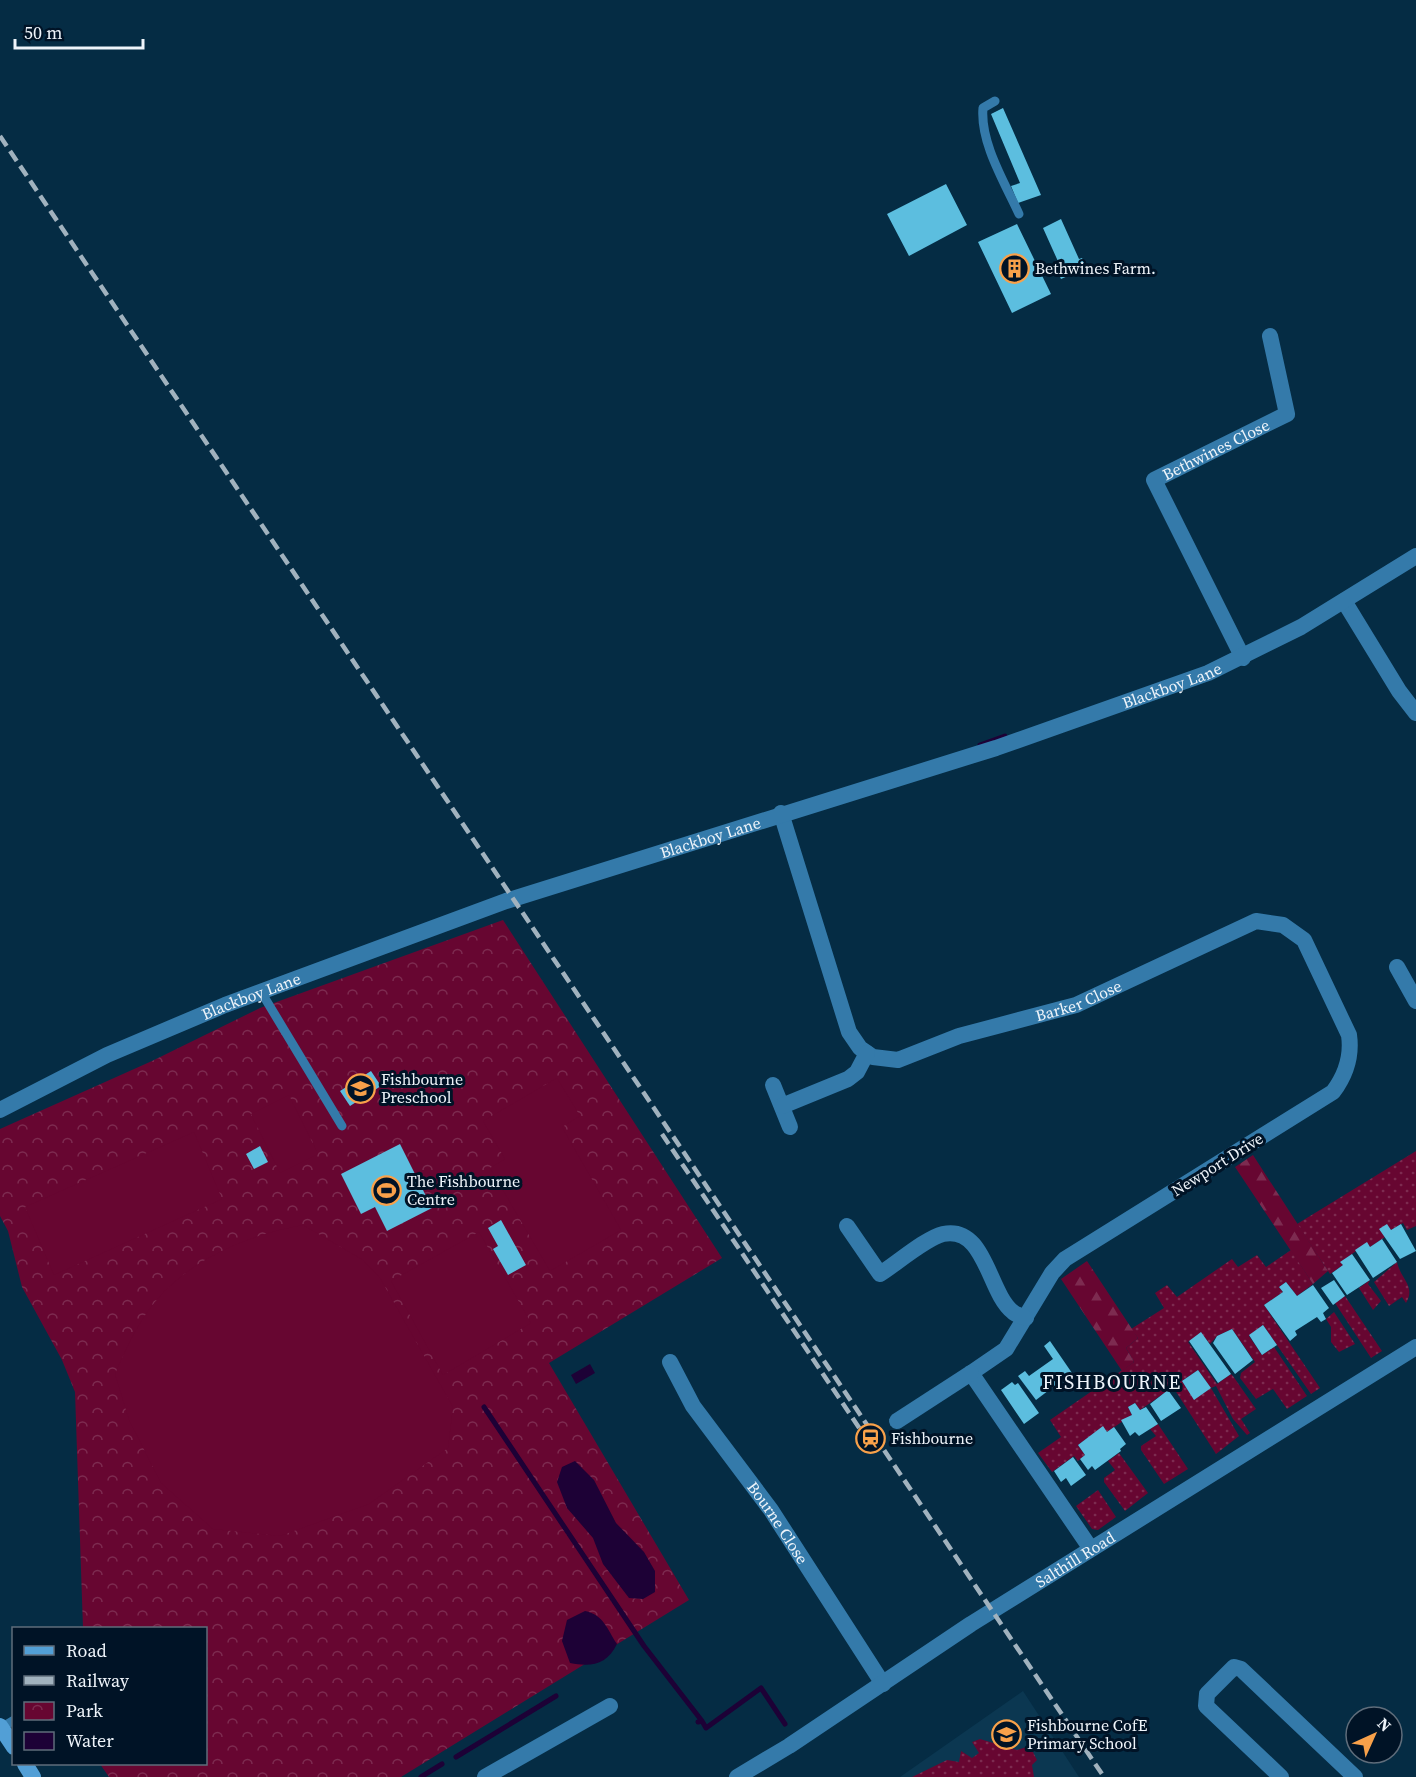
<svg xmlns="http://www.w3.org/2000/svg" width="1416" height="1777" font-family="'Source Serif 4',serif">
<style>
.built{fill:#0b3751}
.grass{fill:url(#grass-dots);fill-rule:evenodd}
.forest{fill:url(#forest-firs)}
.park{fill:url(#park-crowns)}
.pitch{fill:#670631}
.water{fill:#1d0136}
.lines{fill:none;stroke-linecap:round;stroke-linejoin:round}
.stream{stroke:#1d0136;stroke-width:5}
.building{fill:#5cbedf}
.service{stroke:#347aaa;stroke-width:9}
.minor{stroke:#347aaa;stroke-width:16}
.tertiary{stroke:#347aaa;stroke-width:16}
.primary{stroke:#529fd6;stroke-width:16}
.rail{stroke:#a1b2be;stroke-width:4.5;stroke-dasharray:12 6;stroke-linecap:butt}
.labels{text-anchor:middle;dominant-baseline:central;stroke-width:6;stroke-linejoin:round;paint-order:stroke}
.poi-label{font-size:16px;fill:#eef4fa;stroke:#001326;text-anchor:start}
.street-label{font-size:16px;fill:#eef4fa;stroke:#001326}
.quarter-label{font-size:20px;letter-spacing:1.5px;fill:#eef4fa;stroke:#001326}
</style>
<defs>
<pattern id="grass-dots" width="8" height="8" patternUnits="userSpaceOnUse" patternTransform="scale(1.5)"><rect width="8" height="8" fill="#670631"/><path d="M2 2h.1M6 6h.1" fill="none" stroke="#7d2b50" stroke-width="1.8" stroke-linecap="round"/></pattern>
<pattern id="forest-firs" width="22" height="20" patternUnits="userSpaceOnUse" patternTransform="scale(1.5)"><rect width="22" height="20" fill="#670631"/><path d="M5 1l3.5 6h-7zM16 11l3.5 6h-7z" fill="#7d2b50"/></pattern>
<pattern id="park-crowns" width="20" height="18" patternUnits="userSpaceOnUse" patternTransform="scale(1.5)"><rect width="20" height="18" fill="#670631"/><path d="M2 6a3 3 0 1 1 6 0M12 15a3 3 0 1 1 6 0" fill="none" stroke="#7d2b50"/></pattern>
</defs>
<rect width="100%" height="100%" fill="#052c44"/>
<path class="built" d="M1023,1691L1079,1777H900Z"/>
<path class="grass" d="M1416,1151V1226L1407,1230L1403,1223L1391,1230L1387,1225L1380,1229L1385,1237L1370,1247L1367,1243L1341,1262L1343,1265L1330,1274L1297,1224Z
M1291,1250L1313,1284L1297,1296L1286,1282L1279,1287L1283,1292L1264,1305L1320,1388L1311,1394L1263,1325L1249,1336L1262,1355L1274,1347L1307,1396L1287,1409L1273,1389L1256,1399L1240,1378L1241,1373L1255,1362L1232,1329L1217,1336L1210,1344L1201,1333L1188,1342L1217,1384L1231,1374L1233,1376L1256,1409L1241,1419L1250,1433L1247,1435L1233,1419L1216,1386L1211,1388L1239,1436L1216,1454L1173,1387L1140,1410L1135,1403L1128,1407L1132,1415L1107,1432L1103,1427L1078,1445L1085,1455L1078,1461L1074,1456L1052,1472L1038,1453L1061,1437L1050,1420L1134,1362L1126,1348L1138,1338L1131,1329L1164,1308L1155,1293L1167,1285L1177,1297L1232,1259L1238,1267L1257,1255L1266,1267ZM1198,1370L1211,1388L1194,1399L1182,1381Z
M1397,1262C1401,1280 1416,1286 1406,1303L1402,1297L1389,1306L1374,1282Z
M1370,1280L1368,1284L1381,1301L1373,1310L1359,1288Z
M1345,1296L1382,1351L1371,1358L1335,1303Z
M1334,1312L1355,1344L1339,1352L1331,1342V1327L1326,1319Z
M1158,1424L1188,1469L1164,1484L1141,1450V1446L1156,1436L1150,1429Z
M1119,1453L1148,1493L1125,1511L1104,1482V1478L1115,1470L1108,1461Z
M1098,1490L1116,1517L1098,1530L1092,1529L1076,1506Z
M980,1739L1017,1750L1030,1746L1037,1760L1032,1765L1034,1777H912L947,1760L959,1762L961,1751L972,1758L979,1753L972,1742Z"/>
<path class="forest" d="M1253,1155L1328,1271L1313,1284L1235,1167Z
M1087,1261L1138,1338L1126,1348L1134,1362L1122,1371L1061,1279Z"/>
<path class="park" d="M503,920L722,1258L549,1363L689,1600L401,1777H109L100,1764H206V1628H83L75,1392L62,1360L22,1287L8,1231L0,1216V1129L152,1061L260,1008Z"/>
<path class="pitch" d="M557,1078L580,1116L562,1127L621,1230L550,1271L490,1168L505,1159L483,1121Z
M289,1095L318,1154L280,1173L251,1114Z
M194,1132L222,1199L54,1275L25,1207Z
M303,1225L363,1260L380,1278L453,1407L448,1448L369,1504L280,1536L213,1529L161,1483L129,1420L115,1374C123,1356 131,1337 142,1320C176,1265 241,1236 303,1225Z
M479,1232L531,1323L443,1375L391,1281Z"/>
<path class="water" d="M590,1364L595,1373L576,1384L571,1375Z
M575,1461L594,1480L616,1523L644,1552L655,1571V1592L643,1599L629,1598L603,1564L593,1538L567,1508L557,1482L562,1467Z
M585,1611C604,1615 607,1629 617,1644C607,1665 591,1667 570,1663L562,1641L567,1620Z"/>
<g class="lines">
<path class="stream" d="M980,745L1005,736
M484,1407L644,1646L702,1721L698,1722
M702,1721L706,1728L761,1688L785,1724
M456,1757L556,1696
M421,1777L442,1764"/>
</g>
<path class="building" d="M1003,108L1041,195L1018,203L1011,186L1020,183L991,114Z
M946,184L967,225L909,256L887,214Z
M1061,219L1079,259L1082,258L1086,268L1061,279L1057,270L1061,268L1043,228Z
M1017,224L1051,294L1012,313L978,242Z
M371,1071L381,1086L350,1106L340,1091Z
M400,1144L432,1208L387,1231L375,1207L361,1214L341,1174Z
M260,1146L268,1162L254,1169L246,1154Z
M501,1220L526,1265L508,1275L493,1249L498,1246L488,1228Z
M1387,1224L1391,1230L1401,1224L1416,1251L1400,1259L1379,1229Z
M1382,1239L1397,1262L1373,1278L1355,1250L1367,1242L1370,1247Z
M1352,1254L1370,1280L1347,1295L1332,1273L1343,1265L1340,1262Z
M1334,1280L1345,1296L1333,1305L1321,1288Z
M1286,1282L1297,1296L1313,1285L1329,1308L1323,1313L1326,1319L1321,1322L1317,1317L1295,1331L1297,1335L1290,1341L1264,1305L1283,1292L1279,1287Z
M1263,1325L1277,1345L1262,1355L1249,1335Z
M1232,1329L1253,1360L1235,1374L1213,1343L1217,1336Z
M1201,1332L1231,1374L1218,1383L1189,1341Z
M1050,1341L1072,1373L1065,1379L1068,1383L1060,1389L1057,1384L1036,1400L1018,1376L1025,1371L1029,1376L1053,1359L1044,1346Z
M1198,1370L1211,1388L1194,1400L1182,1381Z
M1012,1382L1015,1385L1018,1383L1039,1413L1024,1424L1001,1390Z
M1168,1390L1181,1408L1161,1421L1150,1404Z
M1135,1403L1140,1410L1146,1407L1158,1424L1139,1436L1135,1432L1130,1436L1121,1420L1132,1415L1128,1407Z
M1103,1426L1107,1432L1114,1427L1126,1444L1120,1449L1121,1451L1095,1470L1092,1466L1088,1470L1080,1459L1085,1455L1078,1445Z
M1073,1457L1086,1475L1071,1486L1066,1478L1061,1482L1054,1471Z"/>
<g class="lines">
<path class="service" d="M995,101L983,108C980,143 1005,183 1019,214
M260,990L342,1126
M1,1728L14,1720"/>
<g class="minor">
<path d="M1344,601L1399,691L1416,713"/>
<path id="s1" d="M1243,658L1154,480L1287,414L1270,336"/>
<path id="s2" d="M781,813L849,1032L860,1048L873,1057L898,1060L959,1036L1076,1005L1256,921L1283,925L1304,940L1349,1035C1352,1056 1345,1076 1333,1092L1065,1259L1052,1273L1006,1349L971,1373L1091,1549"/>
<path d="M1397,967L1416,1001"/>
<path d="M773,1085L790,1127"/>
<path d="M782,1106L848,1079L857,1072L867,1053"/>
<path id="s3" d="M0,1110L107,1055L225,1005L506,901L996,748L1208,673L1301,627L1416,556"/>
<path d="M847,1226L880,1274C896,1264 926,1238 943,1234C986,1225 988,1293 1013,1312C1016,1315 1022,1316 1026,1318"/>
<path id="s4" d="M670,1362L693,1406L771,1510L883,1684"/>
<path d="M897,1421L971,1373"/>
<path d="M485,1777L610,1706"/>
<path d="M1281,1777L1206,1706L1207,1694L1234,1667L1241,1669L1355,1777"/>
</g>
<path class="tertiary" id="s5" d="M737,1777L789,1746L971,1624L1416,1347"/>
<path class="primary" d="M0,1726L14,1747
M25,1764L33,1777"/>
<path class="rail" d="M0,136L1104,1777
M662,1134L874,1450"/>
</g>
<defs>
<symbol id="building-ring" viewBox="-11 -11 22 22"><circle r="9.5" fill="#001326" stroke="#f8a14a" stroke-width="1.5"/><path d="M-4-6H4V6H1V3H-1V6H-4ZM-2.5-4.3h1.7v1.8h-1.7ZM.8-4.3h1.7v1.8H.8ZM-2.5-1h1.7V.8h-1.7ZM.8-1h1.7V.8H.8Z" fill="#f8a14a"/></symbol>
<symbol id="school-ring" viewBox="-11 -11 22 22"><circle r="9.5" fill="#001326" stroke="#f8a14a" stroke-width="1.5"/><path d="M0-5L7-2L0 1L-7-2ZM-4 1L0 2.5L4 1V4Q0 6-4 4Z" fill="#f8a14a"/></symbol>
<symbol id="stadium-ring" viewBox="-11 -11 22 22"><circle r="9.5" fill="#001326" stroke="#f8a14a" stroke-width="1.5"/><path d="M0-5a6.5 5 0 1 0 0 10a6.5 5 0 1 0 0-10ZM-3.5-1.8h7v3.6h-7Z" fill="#f8a14a"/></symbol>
<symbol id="station-ring" viewBox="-11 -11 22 22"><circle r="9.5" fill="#001326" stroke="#f8a14a" stroke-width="1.5"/><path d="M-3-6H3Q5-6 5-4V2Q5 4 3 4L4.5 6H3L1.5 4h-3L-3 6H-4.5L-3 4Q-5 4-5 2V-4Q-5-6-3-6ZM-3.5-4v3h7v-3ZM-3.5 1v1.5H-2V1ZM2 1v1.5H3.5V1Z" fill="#f8a14a"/></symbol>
</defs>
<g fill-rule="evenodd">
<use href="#building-ring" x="998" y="252" width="33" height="33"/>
<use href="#school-ring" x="344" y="1072" width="33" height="33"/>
<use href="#stadium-ring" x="370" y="1174" width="33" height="33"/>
<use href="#station-ring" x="854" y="1422" width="33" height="33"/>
<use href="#school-ring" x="990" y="1718" width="33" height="33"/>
</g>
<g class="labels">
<g class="poi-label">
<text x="1035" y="268">Bethwines Farm.</text>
<text x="381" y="1079">Fishbourne<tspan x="381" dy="18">Preschool</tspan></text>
<text x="407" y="1181">The Fishbourne<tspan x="407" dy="18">Centre</tspan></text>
<text x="891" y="1438">Fishbourne</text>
<text x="1027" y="1725">Fishbourne CofE<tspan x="1027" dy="18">Primary School</tspan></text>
</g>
<g class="street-label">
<text stroke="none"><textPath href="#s1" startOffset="268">Bethwines Close</textPath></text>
<text stroke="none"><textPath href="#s3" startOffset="1248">Blackboy Lane</textPath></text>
<text stroke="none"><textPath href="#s3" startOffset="762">Blackboy Lane</textPath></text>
<text stroke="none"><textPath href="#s3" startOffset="276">Blackboy Lane</textPath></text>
<text stroke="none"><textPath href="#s2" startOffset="480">Barker Close</textPath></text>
<text transform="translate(1217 1164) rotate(-32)">Newport Drive</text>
<text stroke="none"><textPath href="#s4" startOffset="194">Bourne Close</textPath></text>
<text stroke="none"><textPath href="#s5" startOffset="402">Salthill Road</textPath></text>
</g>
<g class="quarter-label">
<text x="1112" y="1382">FISHBOURNE</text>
</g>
</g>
<rect x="12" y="1627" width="195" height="138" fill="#001326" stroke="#5f6d7b" stroke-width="1.5"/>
<rect x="24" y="1646" width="30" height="9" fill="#529fd6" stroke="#5f6d7b" stroke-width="1.5"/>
<text x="66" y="1657" font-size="18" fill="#eef4fa">Road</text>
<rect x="24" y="1676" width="30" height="9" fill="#a1b2be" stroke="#5f6d7b" stroke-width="1.5"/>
<text x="66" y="1687" font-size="18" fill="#eef4fa">Railway</text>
<rect x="24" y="1702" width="30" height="18" fill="url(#park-crowns)" stroke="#5f6d7b" stroke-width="1.5"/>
<text x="66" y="1717" font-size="18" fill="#eef4fa">Park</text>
<rect x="24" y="1732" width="30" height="18" fill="#1d0136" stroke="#5f6d7b" stroke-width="1.5"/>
<text x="66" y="1747" font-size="18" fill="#eef4fa">Water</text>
<g transform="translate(1374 1735) rotate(45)"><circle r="28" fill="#001326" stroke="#5f6d7b" stroke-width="1.5"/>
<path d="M0-4.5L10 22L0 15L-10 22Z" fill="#f8a14a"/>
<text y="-9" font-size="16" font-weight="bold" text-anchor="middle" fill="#eef4fa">N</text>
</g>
<path d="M15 39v9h128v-9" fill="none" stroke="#eef4fa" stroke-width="3"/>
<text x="24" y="39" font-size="18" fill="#eef4fa" stroke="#001326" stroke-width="4.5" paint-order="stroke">50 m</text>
</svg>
